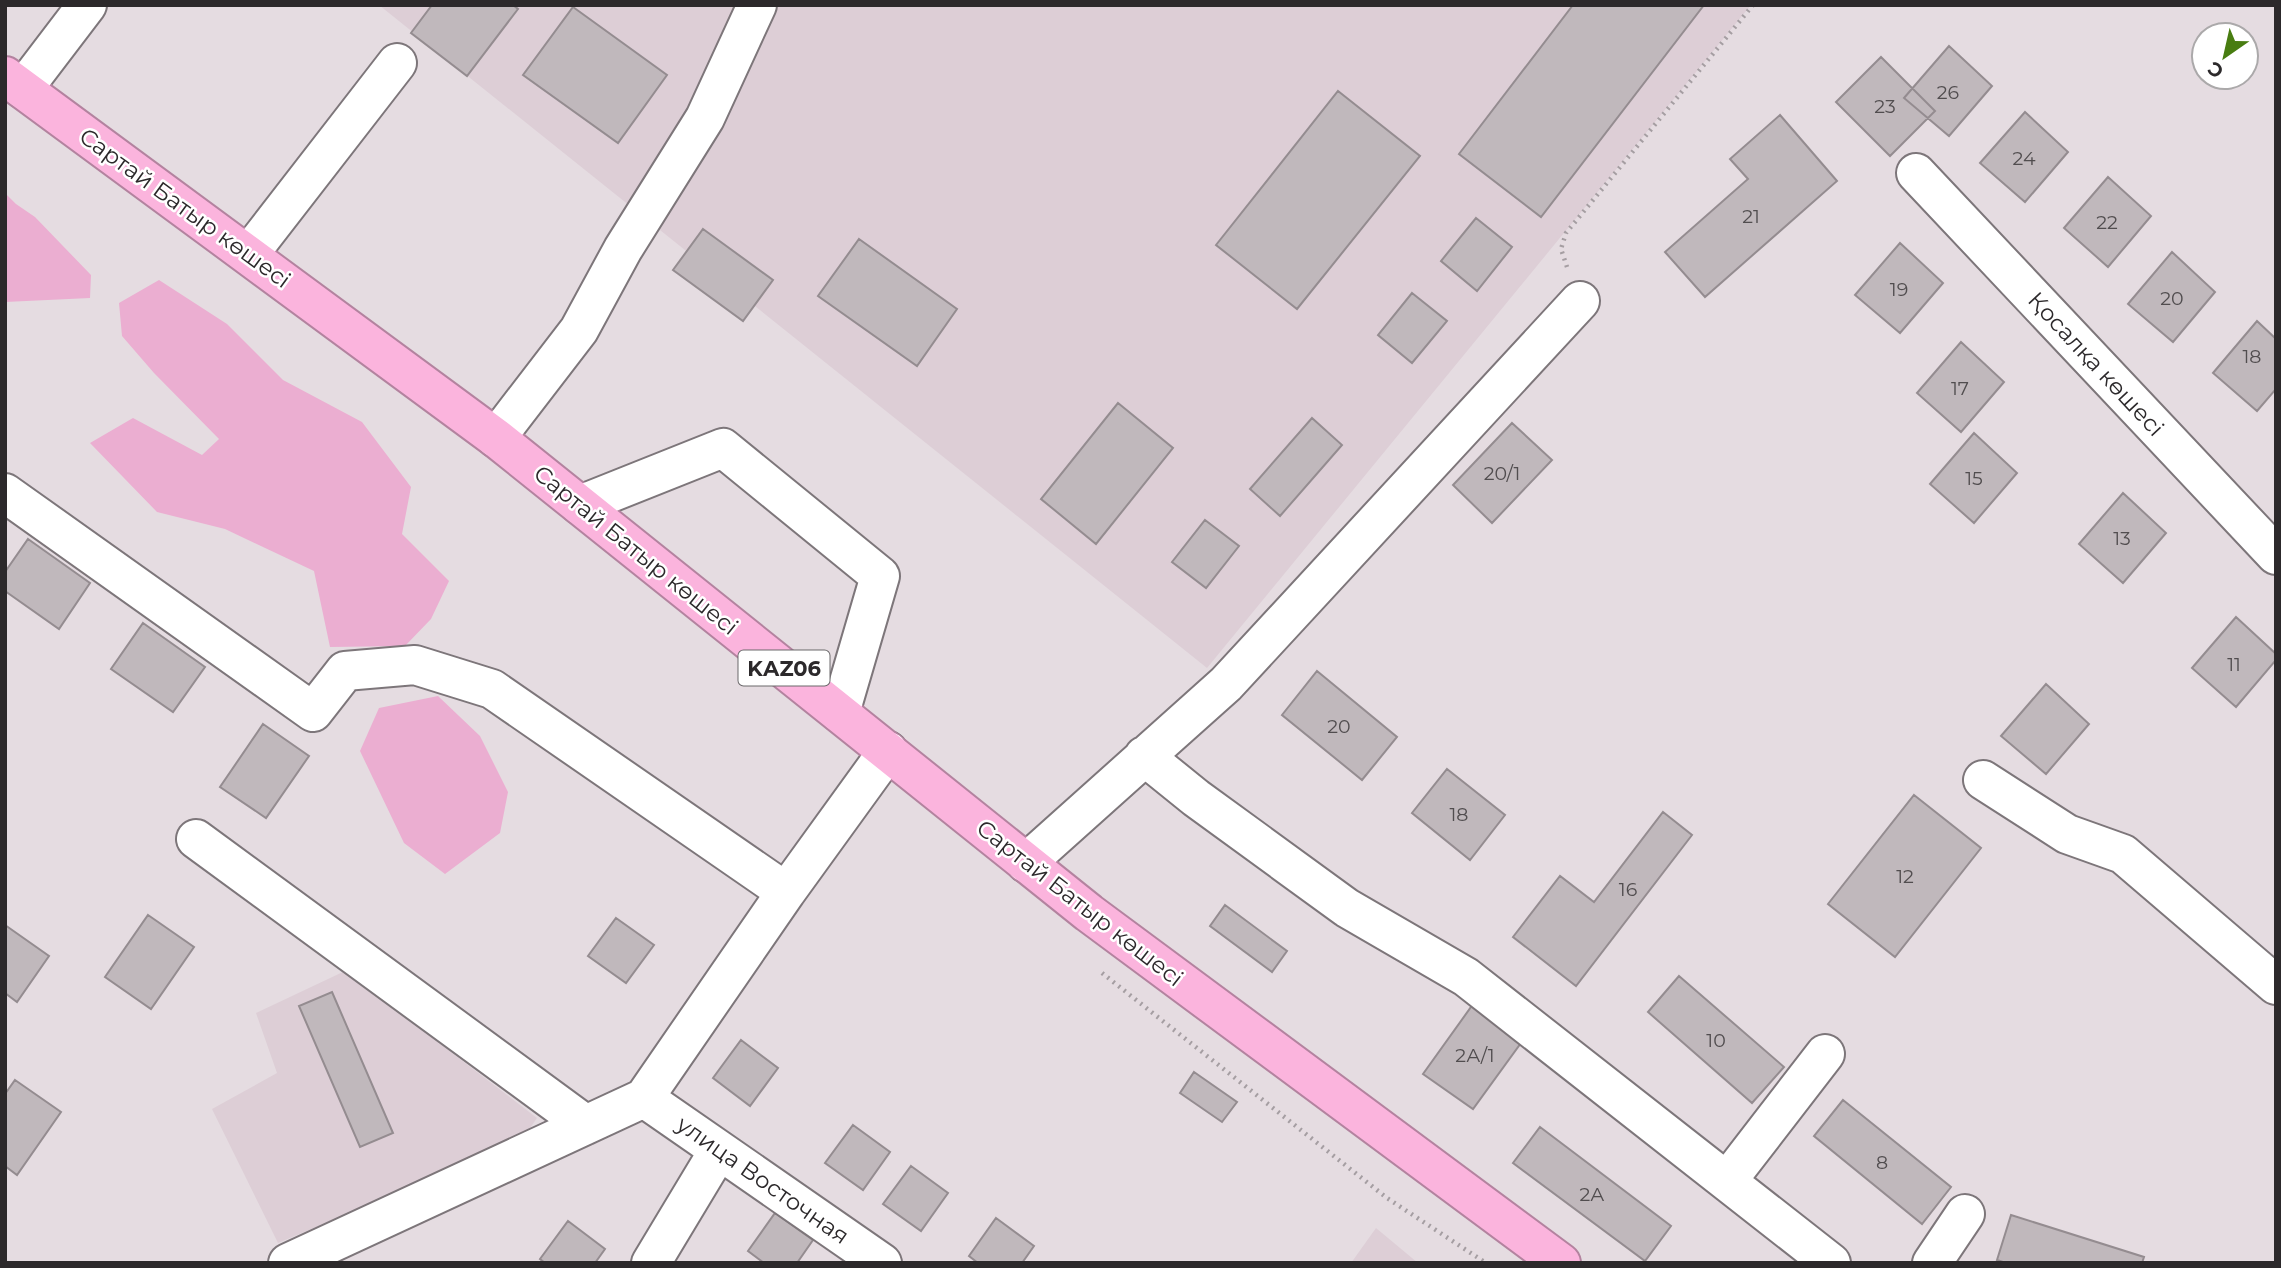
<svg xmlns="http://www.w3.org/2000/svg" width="2281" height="1268" font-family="Montserrat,sans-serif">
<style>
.built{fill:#ddced6}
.green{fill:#ebaed1}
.building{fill:#c0b8bc;stroke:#948c90;stroke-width:2}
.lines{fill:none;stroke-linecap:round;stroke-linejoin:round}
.minor-casing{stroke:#7d767a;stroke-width:42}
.highway-casing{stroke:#b3839f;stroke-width:42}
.path{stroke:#a59ea2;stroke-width:4.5;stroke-dasharray:2 5;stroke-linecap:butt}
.minor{stroke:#fff;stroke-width:38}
.highway{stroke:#fbb4dd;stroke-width:38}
.labels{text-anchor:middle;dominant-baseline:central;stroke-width:5;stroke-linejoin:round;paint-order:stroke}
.number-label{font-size:19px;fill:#514d4f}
.shield{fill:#fff;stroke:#6b696b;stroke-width:2}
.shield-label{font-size:21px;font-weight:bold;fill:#2c292b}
.street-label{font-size:23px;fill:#2c292b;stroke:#fff}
</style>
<rect width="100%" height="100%" fill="#e5dce1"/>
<path class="built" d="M379,5H1751L1207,668Z
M345,971L537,1118L521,1141L278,1243L212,1109L277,1073L256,1013Z
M1376,1228L1418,1263H1351Z"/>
<path class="green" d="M5,193L16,204L35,217L91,275L90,298L5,302Z
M159,280L227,324L283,380L362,422L411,487L402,534L449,581L431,619L405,646L330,647L314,571L225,529L157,512L90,443L133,418L202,455L219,439L154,373L122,336L119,303Z
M438,696L480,736L508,792L500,833L445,874L404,843L360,751L379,708Z"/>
<path class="building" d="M432,5H513L518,9L467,76L411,33Z
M1573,5H1704L1541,217L1459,154Z
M573,7L667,75L618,143L523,75Z
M1949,46L1992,86L1949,136L1904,98Z
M1881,57L1935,111L1890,156L1836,102Z
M1338,91L1420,156L1297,309L1216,245Z
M2025,112L2068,152L2025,202L1980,163Z
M1780,115L1837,181L1705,297L1665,252L1748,179L1730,159Z
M2108,177L2151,216L2108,267L2064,228Z
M1476,218L1512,247L1477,291L1441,261Z
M703,229L773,280L743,321L673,270Z
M859,239L957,309L917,366L818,296Z
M1900,243L1943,283L1900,333L1855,295Z
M2172,252L2215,292L2173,342L2128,304Z
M1412,293L1447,321L1412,363L1378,335Z
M2257,321L2276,339V389L2257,411L2213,373Z
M1961,342L2004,382L1961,432L1917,393Z
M1118,403L1173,448L1096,544L1041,499Z
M1312,418L1342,445L1280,516L1250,489Z
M1512,423L1552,460L1492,523L1453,485Z
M1974,433L2017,473L1974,523L1930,484Z
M2123,493L2166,533L2123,583L2079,544Z
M1205,520L1239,546L1206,588L1172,562Z
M28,539L90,583L59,629L5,591V572Z
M2236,617L2276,654V660L2236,707L2192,668Z
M143,623L205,667L173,712L111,669Z
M1317,671L1397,737L1362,780L1282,715Z
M2046,684L2089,724L2046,774L2001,736Z
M263,724L309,756L266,818L220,787Z
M1447,769L1505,815L1470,860L1412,813Z
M1914,795L1981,848L1895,957L1828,904Z
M1663,812L1692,835L1576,986L1513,937L1560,876L1594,902Z
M1225,905L1287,951L1272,972L1210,926Z
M148,915L194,947L151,1009L105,977Z
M616,918L654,945L626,983L588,956Z
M5,925L49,956L17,1002L5,993Z
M1679,976L1784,1067L1752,1103L1648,1012Z
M332,992L393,1133L360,1147L299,1006Z
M1476,1000L1526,1036L1473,1109L1423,1074Z
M741,1040L778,1068L750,1106L713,1078Z
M1194,1072L1237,1102L1222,1122L1180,1093Z
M15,1080L61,1112L17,1175L5,1166V1094Z
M1843,1100L1951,1187L1922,1224L1814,1136Z
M853,1125L890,1152L863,1190L825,1163Z
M1540,1127L1671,1226L1645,1261L1513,1163Z
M911,1166L948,1193L921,1231L883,1204Z
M775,1213L813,1240L797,1263H764L748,1251Z
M2011,1215L2144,1257L2142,1263H2006L1997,1260Z
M996,1218L1034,1246L1022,1263H978L969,1256Z
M568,1221L605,1249L595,1263H545L540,1259Z"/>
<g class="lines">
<defs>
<path id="minor" d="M23,89L87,5
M1916,173L2276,555
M249,254L397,63
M496,438L579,330L623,249L705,118L757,5
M5,493L313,712L345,671L415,665L492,689L786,892
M580,505L723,448L880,576L840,713
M1144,756L1196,798L1347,908L1466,977L1831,1263
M1983,780L2067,834L2123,854L2276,985
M196,839L586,1125
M1026,863L1226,684L1580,301
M644,1098L882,1263
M1727,1181L1825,1054
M288,1263L644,1098L786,892L888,751
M651,1263L719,1150
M1932,1263L1965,1214"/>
<path id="highway" d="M5,76L496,438L1089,913L1561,1263"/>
</defs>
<use href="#minor" class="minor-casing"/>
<use href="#highway" class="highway-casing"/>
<path class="path" d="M1567,267L1561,249L1566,233L1753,5
M1102,973L1387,1198L1486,1263"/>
<use href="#minor" class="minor"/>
<use href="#highway" class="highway"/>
</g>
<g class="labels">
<g class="number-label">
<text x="1948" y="92">26</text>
<text x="1885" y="106">23</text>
<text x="2024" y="158">24</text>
<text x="1751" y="216">21</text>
<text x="2107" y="222">22</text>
<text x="1899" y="289">19</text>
<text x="2172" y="298">20</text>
<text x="2252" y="356">18</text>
<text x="1960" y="388">17</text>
<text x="1502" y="473">20/1</text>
<text x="1974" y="478">15</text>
<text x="2122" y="538">13</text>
<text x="2234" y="664">11</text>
<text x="1339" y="726">20</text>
<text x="1459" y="814">18</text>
<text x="1905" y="876">12</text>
<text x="1628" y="889">16</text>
<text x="1716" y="1040">10</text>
<text x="1475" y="1055">2А/1</text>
<text x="1882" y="1162">8</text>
<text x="1592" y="1194">2А</text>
</g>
<rect class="shield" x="738.5" y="650.5" width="91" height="35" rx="5"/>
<g class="shield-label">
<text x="784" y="668">KАZ06</text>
</g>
<g class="street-label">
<text transform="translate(185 208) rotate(36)">Сартай Батыр көшесі</text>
<text transform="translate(2096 364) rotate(47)">Қосалқа көшесі</text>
<text transform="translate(636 550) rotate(39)">Сартай Батыр көшесі</text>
<text transform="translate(1080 903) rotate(38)">Сартай Батыр көшесі</text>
<text transform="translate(763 1180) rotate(35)">улица Восточная</text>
</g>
</g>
<rect width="2281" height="1268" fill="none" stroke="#2c292b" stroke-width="14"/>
<g transform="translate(2225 56) rotate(214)"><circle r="33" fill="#ffffff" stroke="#aba9aa" stroke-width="2"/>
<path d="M0-5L12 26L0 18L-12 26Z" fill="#487d11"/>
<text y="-10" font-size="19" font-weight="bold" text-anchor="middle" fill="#2c292b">С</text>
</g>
</svg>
